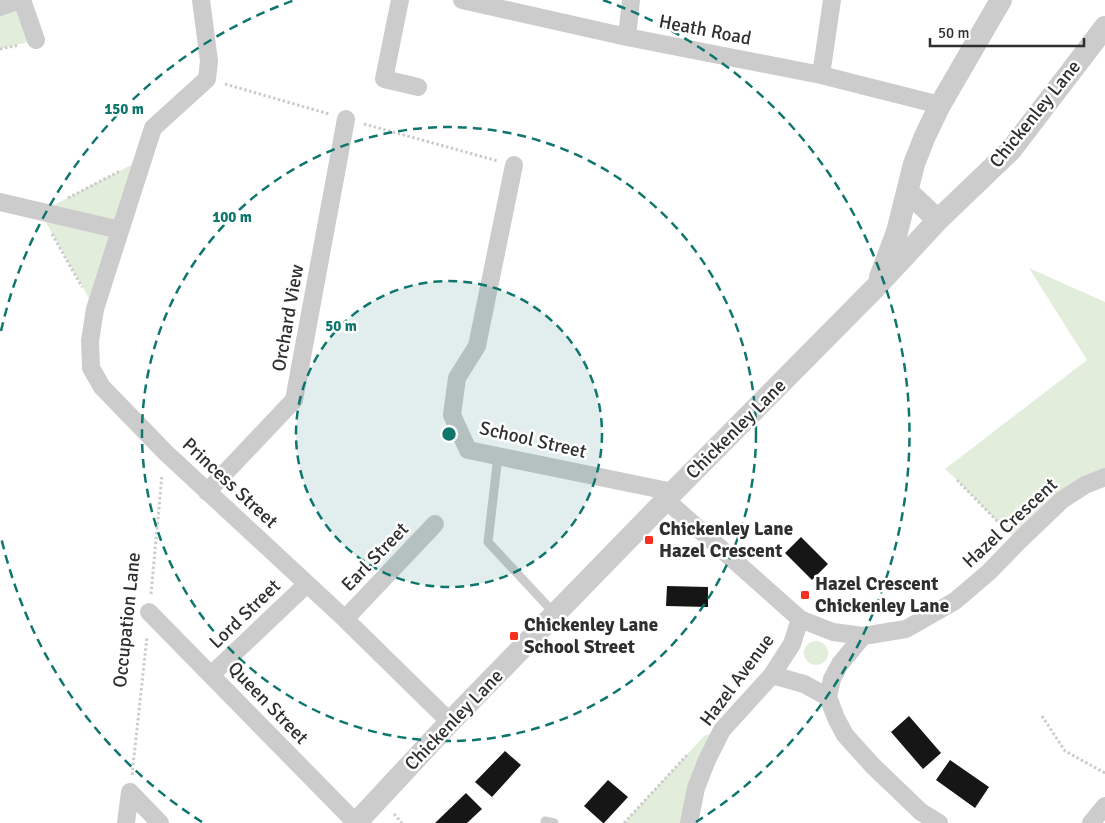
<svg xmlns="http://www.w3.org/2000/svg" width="1105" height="823" font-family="Signika,sans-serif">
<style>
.green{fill:#e2eddb}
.building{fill:#161616}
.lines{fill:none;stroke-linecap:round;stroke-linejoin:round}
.path{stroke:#ccc;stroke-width:3;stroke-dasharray:2.5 2.5;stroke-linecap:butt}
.service{stroke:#ccc;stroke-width:9}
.minor{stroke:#ccc;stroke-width:18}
.tertiary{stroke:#ccc;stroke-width:22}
.ring{fill:none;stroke:#0f766e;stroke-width:2.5;stroke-dasharray:9 6}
.poi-dot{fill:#f62f21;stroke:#fff;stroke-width:2}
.labels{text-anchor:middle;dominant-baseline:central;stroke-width:5;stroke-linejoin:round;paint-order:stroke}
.street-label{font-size:19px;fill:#2f2f2f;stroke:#fff}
.poi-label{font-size:19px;font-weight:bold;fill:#2f2f2f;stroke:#fff;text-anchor:start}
.centre{fill:#0f766e;stroke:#fff;stroke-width:2.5}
.ring-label{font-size:15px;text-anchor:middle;font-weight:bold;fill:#0f766e;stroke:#fff;stroke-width:5;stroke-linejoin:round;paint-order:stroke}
</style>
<rect width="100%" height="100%" fill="#fff"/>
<path class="green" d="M20,0L36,40L0,49V7Z
M143,159L95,309L40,212Z
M1029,268L1105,302V477L1018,542L957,480L945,469L1087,360Z
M804 653a12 12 0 1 1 24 0a12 12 0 1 1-24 0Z
M722,730L689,823H624L704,736Z"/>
<path class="building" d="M801,537L828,564L812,580L785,553Z
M667,586L708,587V607L666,606Z
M909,716L941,753L923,769L891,732Z
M505,751L521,765L492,797L475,782Z
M950,760L989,787L975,808L936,780Z
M608,780L628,797L604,823H603L584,806Z
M466,793L482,809L467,823H435Z"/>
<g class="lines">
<path class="path" d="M0,49L19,45
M225,84L329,114
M364,124L498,161
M68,198L120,171
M52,234L82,287
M957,480L1005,529
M1015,511L1016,519
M151,594L162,475
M1042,716L1065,751L1105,773
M132,775L147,637
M394,814L402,823
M624,823L688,754"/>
<path class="service" d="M498,456L488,542L555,614
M545,821L554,823"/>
<path class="minor" d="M22,0L36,40
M201,0L209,61L207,79L153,128L95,309L90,341L91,368L102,387L165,452L345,619L450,722
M400,0L384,79L418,87
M462,0L627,37L821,75L940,105
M0,7L20,0
M627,37L631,0
M821,75L832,0
M514,165L477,346L457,378L452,415L468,450L673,492
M0,202L120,230
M207,492L294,400L346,119
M666,500L800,619L833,632L863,636L906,629L955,601L989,572L1018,542L1062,500L1085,485L1105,477
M149,612L356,823
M345,619L435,524
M211,675L307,584
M772,675L804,684L828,697L836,718L845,735L873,766L921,812L939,823
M828,697L832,679L840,664L863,636
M126,823L130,792L160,823
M689,823L696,788L707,760L722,730L772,675L792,644L800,619
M1091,823L1105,806"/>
<path class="tertiary" d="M908,192L938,220
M880,277L897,232L914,164L925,136L940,105L1001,0
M356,823L450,722L666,500L673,492L875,288L938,220L1011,150L1105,27"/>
</g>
<circle cx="449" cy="434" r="153" fill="#0f766e" fill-opacity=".12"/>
<g class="ring">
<circle cx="449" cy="434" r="153"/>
<circle cx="449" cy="434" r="307"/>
<path d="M202 822A460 460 0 0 1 1 537M1 331A460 460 0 0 1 295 0M603 0A460 460 0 0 1 696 822"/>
</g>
<g class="poi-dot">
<rect x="644" y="535" width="10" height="10" rx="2.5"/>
<rect x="800" y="590" width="10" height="10" rx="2.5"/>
<rect x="509" y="631" width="10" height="10" rx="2.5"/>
</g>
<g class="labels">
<g class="street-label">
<text transform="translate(705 30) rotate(11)">Heath Road</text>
<text transform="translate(1035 114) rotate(-51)">Chickenley Lane</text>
<text transform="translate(288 318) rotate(-80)">Orchard View</text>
<text transform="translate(736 429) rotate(-45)">Chickenley Lane</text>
<text transform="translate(533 440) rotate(13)">School Street</text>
<text transform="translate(230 483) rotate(43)">Princess Street</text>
<text transform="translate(1010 523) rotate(-43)">Hazel Crescent</text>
<text transform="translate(375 557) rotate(-46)">Earl Street</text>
<text transform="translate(245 614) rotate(-44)">Lord Street</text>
<text transform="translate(127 620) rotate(-84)">Occupation Lane</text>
<text transform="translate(737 680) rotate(-53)">Hazel Avenue</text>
<text transform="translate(268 703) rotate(46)">Queen Street</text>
<text transform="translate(454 720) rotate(-46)">Chickenley Lane</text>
</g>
<g class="poi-label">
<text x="659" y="529">Chickenley Lane<tspan x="659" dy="22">Hazel Crescent</tspan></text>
<text x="815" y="584">Hazel Crescent<tspan x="815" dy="22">Chickenley Lane</tspan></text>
<text x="524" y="625">Chickenley Lane<tspan x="524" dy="22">School Street</tspan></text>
</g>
</g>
<circle cx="449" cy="434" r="8" class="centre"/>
<g class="ring-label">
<text x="124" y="114">150 m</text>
<text x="232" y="222">100 m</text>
<text x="341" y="331">50 m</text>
</g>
<path d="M930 38v8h154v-8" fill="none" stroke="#2f2f2f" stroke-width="2.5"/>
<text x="938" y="38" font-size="15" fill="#2f2f2f" stroke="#ffffff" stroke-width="4" paint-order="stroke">50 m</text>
</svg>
